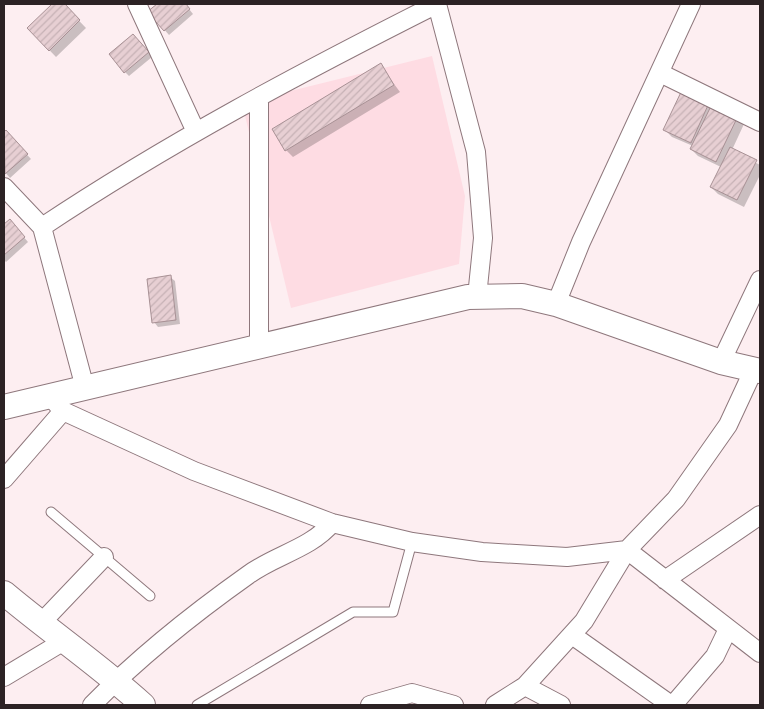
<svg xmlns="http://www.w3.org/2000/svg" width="764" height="709" font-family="Karla,sans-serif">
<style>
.built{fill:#fedce3}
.shadow{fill:#0003}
.building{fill:url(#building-hatch);stroke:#a89195}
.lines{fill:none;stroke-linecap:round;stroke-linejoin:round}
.lane-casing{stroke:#8e777c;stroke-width:11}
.street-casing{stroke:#8e777c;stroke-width:20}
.secondary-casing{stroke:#8e777c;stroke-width:26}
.lane{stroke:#fff;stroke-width:9}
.street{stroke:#fff;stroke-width:18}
.secondary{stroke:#fff;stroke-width:24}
</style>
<defs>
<pattern id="building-hatch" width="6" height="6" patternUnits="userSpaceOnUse" patternTransform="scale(1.25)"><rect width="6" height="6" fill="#e7cfd3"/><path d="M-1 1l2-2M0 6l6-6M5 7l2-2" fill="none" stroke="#c6b1b5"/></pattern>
</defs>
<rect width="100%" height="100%" fill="#fdeef1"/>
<path class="built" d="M432,56L465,196L459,264L291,308L242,103Z"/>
<path class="shadow" d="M54,4H63L86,28L56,57L28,28Z
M159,4H185L193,14L169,35L149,12Z
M138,40L152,57L129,76L125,72Z
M380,65L400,92L293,157L286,150Z
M682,91L737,117L744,124L732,150L760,165V175L744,207L718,194L711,187L721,167L698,156L691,149L693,146L672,137L665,130Z
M6,132L31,159L10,178L4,171V134Z
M10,221L28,242L6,262L4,260V226Z
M170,277L175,281L180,324L158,327L154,322Z"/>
<path class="building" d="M52,4H65L80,20L49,51L27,28Z
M157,4H186L190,9L164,31L147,12Z
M133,34L149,52L124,73L109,54Z
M381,63L394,85L285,151L272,129Z
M682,90L709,103L691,143L663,130Z
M712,104L738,116L716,162L690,149Z
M6,130L28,154L5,174L4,132Z
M730,147L757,160L737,200L710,187Z
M10,219L25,237L4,255V224Z
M171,275L176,320L152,323L147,279Z"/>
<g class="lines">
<defs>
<path id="lane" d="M51,512L150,596
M197,705L353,612H393L412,542"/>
<path id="street" d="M137,4L196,132
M437,4L476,152L483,238L477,297
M660,73L760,122
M259,97V347
M4,187L42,227C168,143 302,72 437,4
M42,227L85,388
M556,304L581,242L691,4
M721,362L760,280
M50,396L63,411L194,471L332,523L412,542L482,552L567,557L627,550L760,653
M4,479L63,411
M665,580L760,515
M42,622L104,557
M572,635L671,705
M4,677L64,641
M525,686L561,705
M92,705C139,657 193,614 248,575C275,555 310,549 332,523
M370,705L412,693L454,705
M495,705L525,686L584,621L627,550L676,499L728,425L754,369
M673,705L715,656L728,629"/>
<path id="secondary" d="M4,407L468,297L522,296L556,304L721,362L760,371
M4,593C49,631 99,665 143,705"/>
</defs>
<use href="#lane" class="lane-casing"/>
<use href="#street" class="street-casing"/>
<use href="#secondary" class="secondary-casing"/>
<use href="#lane" class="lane"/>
<use href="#street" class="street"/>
<use href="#secondary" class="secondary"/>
</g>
<rect width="764" height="709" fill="none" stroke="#2c2224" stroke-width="10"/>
</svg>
